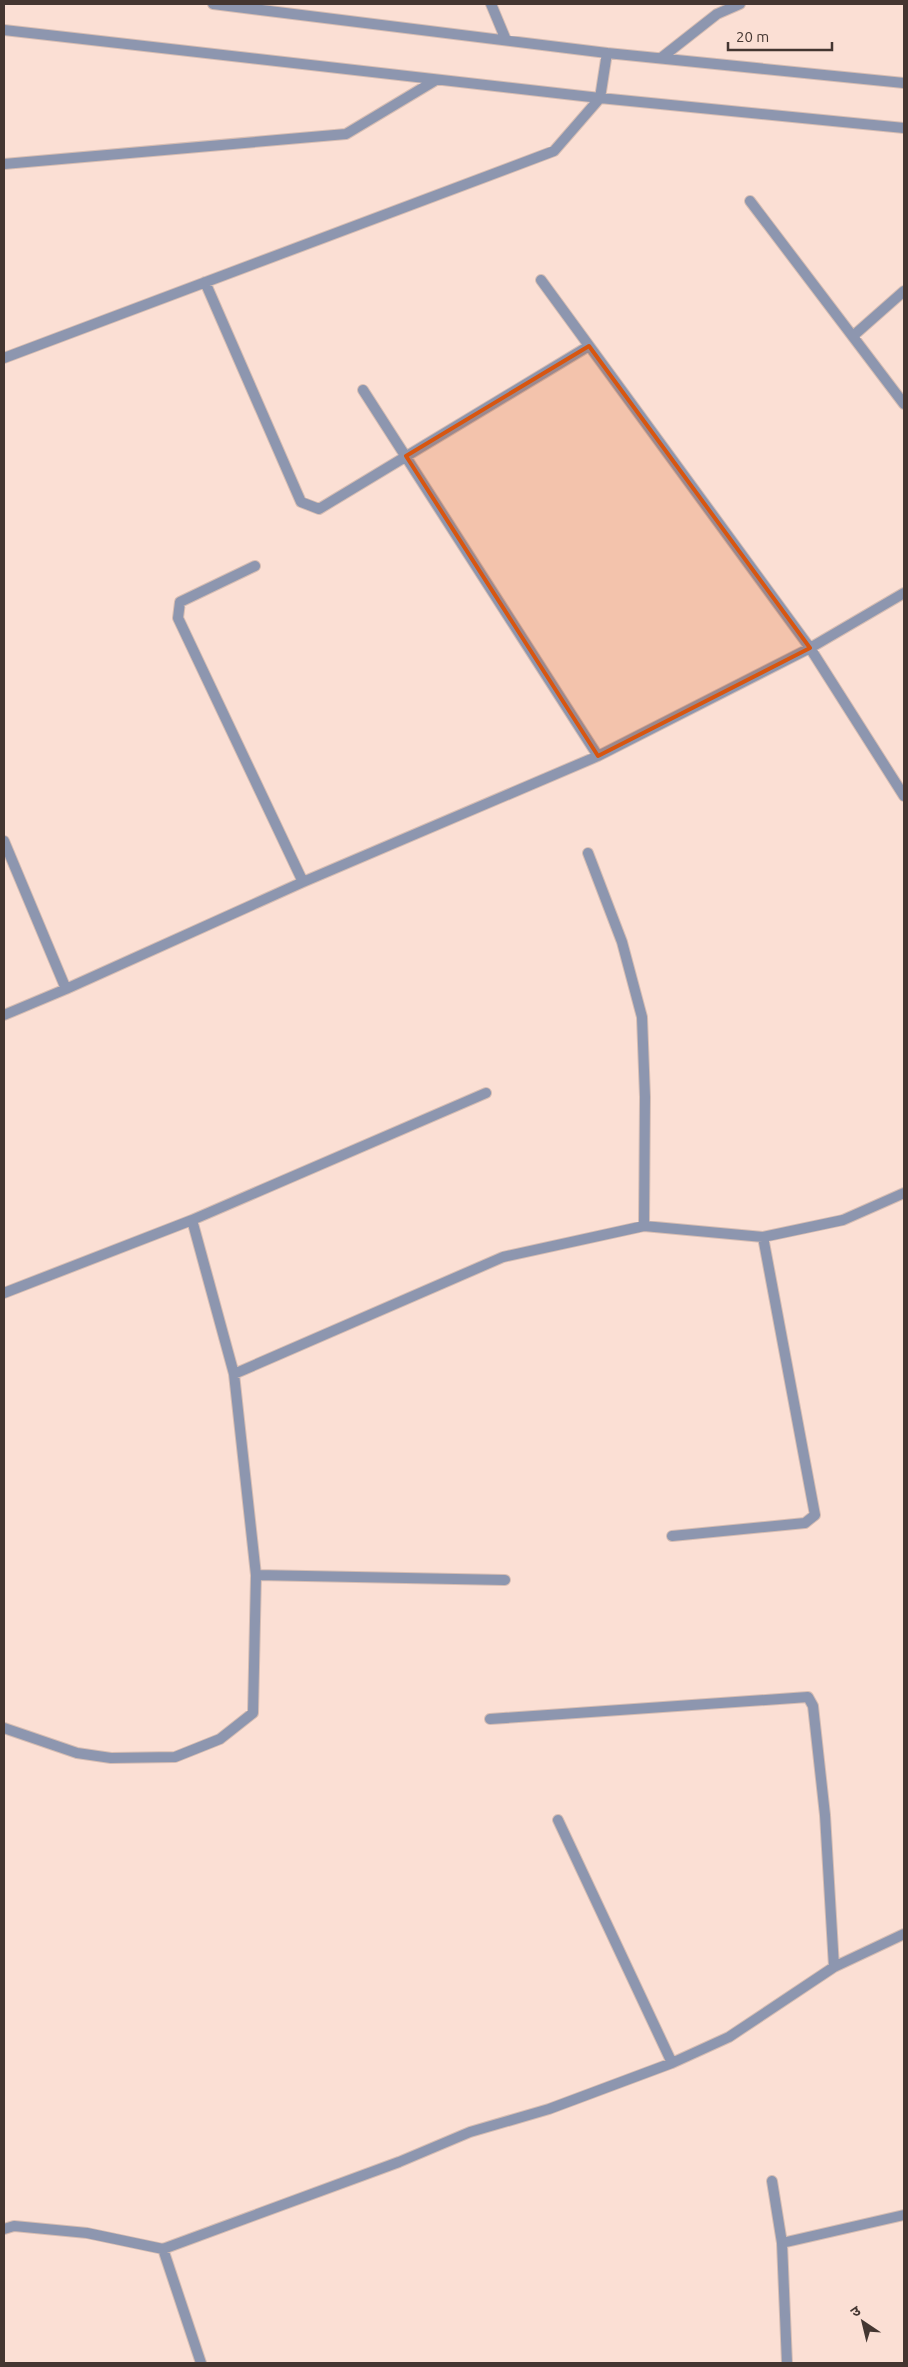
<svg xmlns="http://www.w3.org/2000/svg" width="908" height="2367" font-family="Ubuntu,'Noto Sans Devanagari',sans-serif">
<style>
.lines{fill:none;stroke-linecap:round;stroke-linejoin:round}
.street-casing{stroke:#d6bdb3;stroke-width:12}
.street{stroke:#8d96af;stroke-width:10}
.marked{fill:#d85610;fill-opacity:0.2;stroke:#d85610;stroke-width:4;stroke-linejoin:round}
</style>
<rect width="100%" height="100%" fill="#fbdfd4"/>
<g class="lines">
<defs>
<path id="street" d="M213,4L607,53L904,83
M491,4L506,40
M4,30L600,98L904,128
M661,58L717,14L740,4
M4,164L346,134L436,80
M750,201L904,404
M541,280L810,648L904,796
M205,282L301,502L319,509L589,346
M853,336L904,291
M4,358L554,151L600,98L607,53
M363,390L598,756
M255,566L180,602L178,618L303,882
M4,841L66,989
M588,853L622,942L642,1017L645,1097L644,1226
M4,1015L66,989L303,882L598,756L810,648L904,593
M192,1220L234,1374
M4,1293L192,1220L486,1093
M672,1536L805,1523L815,1515L763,1237
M256,1575L505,1580
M490,1719L808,1697L813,1706L825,1815L834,1967
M4,1728L77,1753L111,1758L175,1757L220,1739L253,1713L256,1575L234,1374L503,1257L644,1226L763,1237L843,1220L904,1193
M558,1820L672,2063
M772,2181L782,2243L787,2363
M4,2229L14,2226L87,2233L163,2249L399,2162L470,2132L549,2109L672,2063L729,2037L834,1967L904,1934
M782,2243L904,2215
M163,2249L201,2363"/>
</defs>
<use href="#street" class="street-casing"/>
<use href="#street" class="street"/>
</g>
<path class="marked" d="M589,346L810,648L598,756L406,456Z"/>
<rect width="908" height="2367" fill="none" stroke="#443631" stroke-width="10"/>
<g transform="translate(863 2322) rotate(325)" stroke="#fbdfd4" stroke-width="4" paint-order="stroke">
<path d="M0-4L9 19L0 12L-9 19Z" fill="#443631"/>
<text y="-8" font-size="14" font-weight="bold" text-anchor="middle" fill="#443631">उ</text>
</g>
<path d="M728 42v8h104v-8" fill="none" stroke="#443631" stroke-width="2.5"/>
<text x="736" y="42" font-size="15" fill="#443631" stroke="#fbdfd4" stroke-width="4" paint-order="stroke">20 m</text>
</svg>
